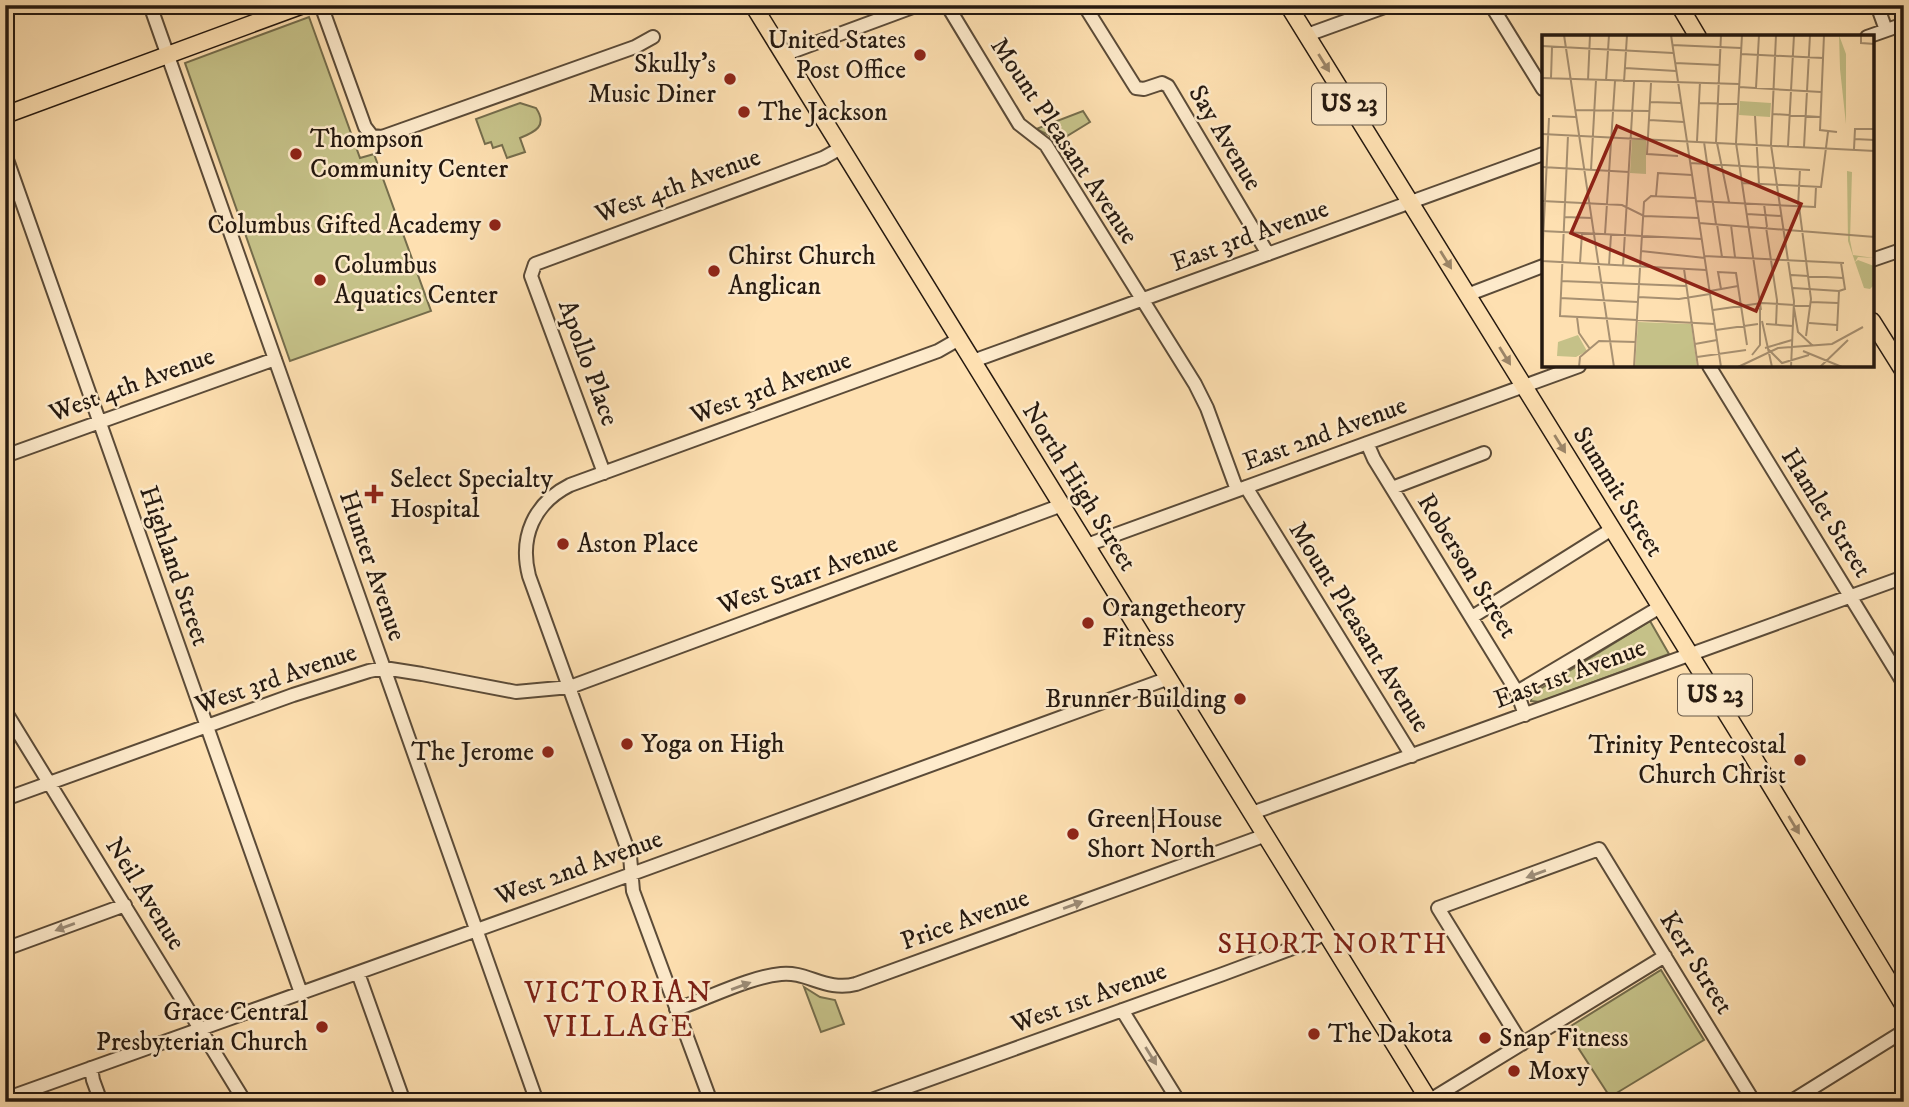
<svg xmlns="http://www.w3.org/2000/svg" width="1909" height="1107" font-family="'IM FELL DW Pica',serif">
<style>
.green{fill:#c5c188;stroke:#756d4c;stroke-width:2}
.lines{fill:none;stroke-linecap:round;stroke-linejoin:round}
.minor-casing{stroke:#5b4b38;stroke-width:16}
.major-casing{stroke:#251910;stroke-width:19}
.minor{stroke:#feebcc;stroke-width:12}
.major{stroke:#fee0b1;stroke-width:16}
.oneway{fill:#9c8669}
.oneway2{fill:#9c8c77}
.poi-dot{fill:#8f2418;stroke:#feebcc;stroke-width:2.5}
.labels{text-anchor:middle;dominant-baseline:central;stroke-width:5;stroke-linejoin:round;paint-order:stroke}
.shield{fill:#feebcc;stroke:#665848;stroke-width:2}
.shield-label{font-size:24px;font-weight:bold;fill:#251910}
.poi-label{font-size:26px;fill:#251910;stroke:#feebcc;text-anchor:start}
.street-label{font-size:26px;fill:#251910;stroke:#feebcc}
.neighbourhood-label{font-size:28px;letter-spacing:2px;fill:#7a1f14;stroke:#feebcc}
.quarter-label{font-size:30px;letter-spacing:2px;fill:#7a1f14;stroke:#feebcc}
.inset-road{fill:none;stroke:#a79071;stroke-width:2}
.view{fill:#8f2418;fill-opacity:0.15;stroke:#8f2418;stroke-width:3.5}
.inset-edge{fill:none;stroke:#251910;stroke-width:3.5}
</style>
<rect width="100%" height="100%" fill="#fee0b1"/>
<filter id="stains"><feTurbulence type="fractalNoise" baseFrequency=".00286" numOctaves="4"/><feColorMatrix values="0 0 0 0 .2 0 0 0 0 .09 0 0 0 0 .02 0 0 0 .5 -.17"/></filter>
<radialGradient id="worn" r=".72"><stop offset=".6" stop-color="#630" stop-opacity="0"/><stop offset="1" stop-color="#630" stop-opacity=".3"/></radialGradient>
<path class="green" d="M309,17L360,158L374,154L431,311L290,361L185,63Z
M520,103L536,108C548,126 535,132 520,138L525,152L507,158L502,145L493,148L491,142L485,144L476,119Z
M1083,111L1090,122L1054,144L1049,135L1036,129Z
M1650,621L1669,654L1540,702L1531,701L1532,694Z
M1661,970L1704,1040L1610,1097L1566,1029Z
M804,987L820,997L835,1000L844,1024L821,1032Z"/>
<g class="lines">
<defs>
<path id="minor" d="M150,5L537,1102
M321,5L365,127L372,136L382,137L635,47L653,37
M947,5L1019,124L1046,145L1195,384L1207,408L1237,490
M1084,5L1136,88L1144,89L1162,83L1168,86L1268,254
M1491,5L1543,89
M1877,5L1886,30
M1307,35L1390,5
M1867,37L1904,24
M783,55L918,5
M5,154L301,993
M1872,260L1904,249
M1467,295L1543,266
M973,361L1543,154
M1709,366L1904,684
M1367,443L1374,459L1517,692L1525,715
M5,456L275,359
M604,473L531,276L535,264L823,158L841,148
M1246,487L1412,756
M1392,488L1484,453
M1087,545L1579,366
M1472,617L1612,529
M1517,692L1660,607
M5,711L245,1102
M5,799L293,695L369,671L384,668L422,674L516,692L570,687L1062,505
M1252,813L1904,577
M5,949L125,905
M358,973L404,1102
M676,1009C707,999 749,977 781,974C807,971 826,992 856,984L1266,835
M1122,1010L1179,1102
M1522,1044L1438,908L1599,849L1754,1102
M91,1068L93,1080L101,1102
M5,1099L555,902L1169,678
M1430,1100L1665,956
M711,1102L633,891L630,856L529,576C519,537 534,503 570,485L938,351L959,339
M866,1102L1223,974L1309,942L1326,932
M1790,1102L1904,1031"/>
<path id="major" d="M753,5L1430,1102
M1288,5L1746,745L1904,1006
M1679,5L1698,37
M5,115L303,5
M1872,321L1904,372"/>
</defs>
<use href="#minor" class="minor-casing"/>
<use href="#major" class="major-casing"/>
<use href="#minor" class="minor"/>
<use href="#major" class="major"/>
</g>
<defs><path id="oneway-solid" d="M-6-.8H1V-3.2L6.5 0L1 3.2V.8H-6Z" transform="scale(1.75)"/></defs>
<g class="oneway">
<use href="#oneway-solid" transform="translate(1324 63) rotate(58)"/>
<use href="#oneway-solid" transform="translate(1446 260) rotate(58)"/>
<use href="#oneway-solid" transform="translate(1505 356) rotate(58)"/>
<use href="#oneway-solid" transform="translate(1560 444) rotate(58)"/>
<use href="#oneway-solid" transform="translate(1794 825) rotate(59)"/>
</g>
<g class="oneway2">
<use href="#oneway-solid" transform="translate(1536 874) rotate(160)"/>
<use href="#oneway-solid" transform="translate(1073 905) rotate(-20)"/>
<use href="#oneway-solid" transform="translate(65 927) rotate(160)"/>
<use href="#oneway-solid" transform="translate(741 986) rotate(-20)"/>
<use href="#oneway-solid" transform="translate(1151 1056) rotate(58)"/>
</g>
<g class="poi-dot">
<circle cx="920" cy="55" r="7"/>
<circle cx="730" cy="79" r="7"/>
<circle cx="744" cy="112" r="7"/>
<circle cx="296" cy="154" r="7"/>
<circle cx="495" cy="225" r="7"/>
<circle cx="714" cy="271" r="7"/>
<circle cx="320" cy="280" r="7"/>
<path d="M370.5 483.5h7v7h7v7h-7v7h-7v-7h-7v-7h7z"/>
<circle cx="563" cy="544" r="7"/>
<circle cx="1088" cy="623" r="7"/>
<circle cx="1240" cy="699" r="7"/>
<circle cx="627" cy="744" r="7"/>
<circle cx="548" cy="752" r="7"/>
<circle cx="1800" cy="760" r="7"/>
<circle cx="1073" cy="834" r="7"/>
<circle cx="322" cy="1027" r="7"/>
<circle cx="1314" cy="1034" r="7"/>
<circle cx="1485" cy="1038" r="7"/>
<circle cx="1514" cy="1071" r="7"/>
</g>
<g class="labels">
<g class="shield">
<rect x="1312" y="83.5" width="74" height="41" rx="5"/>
<rect x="1678" y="674.5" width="74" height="41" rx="5"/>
</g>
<g class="shield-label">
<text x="1349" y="104">US 23</text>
<text x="1715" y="695">US 23</text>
</g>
<g class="poi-label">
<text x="906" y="40" text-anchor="end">United States<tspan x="906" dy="30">Post Office</tspan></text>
<text x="716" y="64" text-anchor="end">Skully's<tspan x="716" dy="30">Music Diner</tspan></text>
<text x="758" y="112">The Jackson</text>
<text x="310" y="139">Thompson<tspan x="310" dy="30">Community Center</tspan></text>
<text x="481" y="225" text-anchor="end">Columbus Gifted Academy</text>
<text x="728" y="256">Chirst Church<tspan x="728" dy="30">Anglican</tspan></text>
<text x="334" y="265">Columbus<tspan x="334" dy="30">Aquatics Center</tspan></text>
<text x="390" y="479">Select Specialty<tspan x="390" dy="30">Hospital</tspan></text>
<text x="577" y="544">Aston Place</text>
<text x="1102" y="608">Orangetheory<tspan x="1102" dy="30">Fitness</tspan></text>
<text x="1226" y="699" text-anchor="end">Brunner Building</text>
<text x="641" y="744">Yoga on High</text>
<text x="1786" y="745" text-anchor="end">Trinity Pentecostal<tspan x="1786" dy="30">Church Christ</tspan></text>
<text x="534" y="752" text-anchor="end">The Jerome</text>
<text x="1087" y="819">Green|House<tspan x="1087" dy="30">Short North</tspan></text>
<text x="308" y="1012" text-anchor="end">Grace Central<tspan x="308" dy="30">Presbyterian Church</tspan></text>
<text x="1328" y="1034">The Dakota</text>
<text x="1499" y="1038">Snap Fitness</text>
<text x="1528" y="1071">Moxy</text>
</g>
<g class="street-label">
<text transform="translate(1225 138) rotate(59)">Say Avenue</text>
<text transform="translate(1064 141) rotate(56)">Mount Pleasant Avenue</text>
<text transform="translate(678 186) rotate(-20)">West 4th Avenue</text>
<text transform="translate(1250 236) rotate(-20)">East 3rd Avenue</text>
<text transform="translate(588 363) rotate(70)">Apollo Place</text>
<text transform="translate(132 385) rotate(-20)">West 4th Avenue</text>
<text transform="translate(771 388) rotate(-20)">West 3rd Avenue</text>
<text transform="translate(1325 434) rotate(-20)">East 2nd Avenue</text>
<text transform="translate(1079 487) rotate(58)">North High Street</text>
<text transform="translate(1618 492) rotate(58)">Summit Street</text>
<text transform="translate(1826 513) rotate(58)">Hamlet Street</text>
<text transform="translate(174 566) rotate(71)">Highland Street</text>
<text transform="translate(372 566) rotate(71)">Hunter Avenue</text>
<text transform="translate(1467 566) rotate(58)">Roberson Street</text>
<text transform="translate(808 575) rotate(-20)">West Starr Avenue</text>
<text transform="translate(1359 627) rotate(58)">Mount Pleasant Avenue</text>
<text transform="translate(1570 674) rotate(-20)">East 1st Avenue</text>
<text transform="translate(276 679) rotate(-19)">West 3rd Avenue</text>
<text transform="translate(579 868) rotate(-20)">West 2nd Avenue</text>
<text transform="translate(145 894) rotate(58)">Neil Avenue</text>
<text transform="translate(965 920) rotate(-20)">Price Avenue</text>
<text transform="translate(1696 963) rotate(58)">Kerr Street</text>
<text transform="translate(1089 998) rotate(-20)">West 1st Avenue</text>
</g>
<g class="neighbourhood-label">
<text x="1333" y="944">SHORT NORTH</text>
</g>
<g class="quarter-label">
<text x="619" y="993">VICTORIAN<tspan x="619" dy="34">VILLAGE</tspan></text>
</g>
</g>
<g transform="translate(1542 35)">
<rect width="332" height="332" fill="#fee0b1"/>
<path d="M305,136L310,137L308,205L311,220L332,223L316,222L313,227L306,206Z" fill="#c5c188"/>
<path d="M297,0L304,19V89L298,34ZM316,225L332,231V250L328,254L322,253L313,227Z" fill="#c5c188"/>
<path d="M198,66L229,68L228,82L197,80ZM90,105H104V139L88,138ZM96,287L149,289L155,332H93ZM36,300L45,316L34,322L15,321L16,307Z" fill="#c5c188"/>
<path class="inset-road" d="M22,0L72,332M129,0L179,332M200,0L194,108L219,275M234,0L229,110L252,266L249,332M282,0L278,95L295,97M319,0V8L333,9M130,10L199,13M0,11L131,18M199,19L281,23M133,28L178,30M83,33L134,36M0,43L197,49M9,43L10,12M46,45L48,0M64,46L67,0M82,47L85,0M109,48L105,119L136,121M197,52L279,57M214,53L217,0M108,67L139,68M157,68L196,69M33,75L107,76M231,79L278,82M10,81L34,82M213,81L217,149M107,85L142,87M0,99L333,116M26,100L18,281L173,289M312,104L333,105M155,106L158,47M162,107L174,189M174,107L179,0M175,108L187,167M246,111L252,0M262,112L268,0M312,114L313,94H333M148,128L268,135M0,132L87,137M49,135L54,45M200,148L279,152L286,97M114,161L116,138L150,140M0,166L80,170L102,181L157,183M154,166L273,172L274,152M222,169L225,192M256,171L258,134M257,171L269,264L264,301M205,179L240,181M22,182L50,183M157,188L333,202M175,189L180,222M189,190L193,222M224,192L235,265L234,290M0,196L160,204M63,199L73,46M99,216L163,223M162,221L302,228M0,226L164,235M0,226L7,83M38,228L40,198M67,230L69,200M81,231L92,47M142,234L156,332M249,240L301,243M19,246L144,251M251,253L297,256M179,254L176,237L194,238L205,310M168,256L196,251M297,256L303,254L299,228M96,262L137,264L168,259M18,263L96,267M269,267L296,268M252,273L256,297L271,311M171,275L220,268L269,271M35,282L37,298L48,314M220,286L230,332M267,288L295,290M224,289L251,291M174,295L216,289M295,296L297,256M153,309L175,305M223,313L250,305M226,314L240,328L267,320M261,316L300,332M210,320L218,310V273M155,322L204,315M37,332L38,322L57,306L94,307M92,332L102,167L109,161L153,163M196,332L236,313L290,309L321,292M278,332L306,305"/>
<path class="view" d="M75,91L259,169L214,276L29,198Z"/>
<rect width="332" height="332" class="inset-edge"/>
</g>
<rect width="1909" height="1107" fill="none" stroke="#fee0b1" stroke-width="28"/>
<rect x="7" y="7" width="1895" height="1093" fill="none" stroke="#251910" stroke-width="3.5"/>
<rect x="14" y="14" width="1881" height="1079" fill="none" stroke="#251910" stroke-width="2"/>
<rect width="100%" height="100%" filter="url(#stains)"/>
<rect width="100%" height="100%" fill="url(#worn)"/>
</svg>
